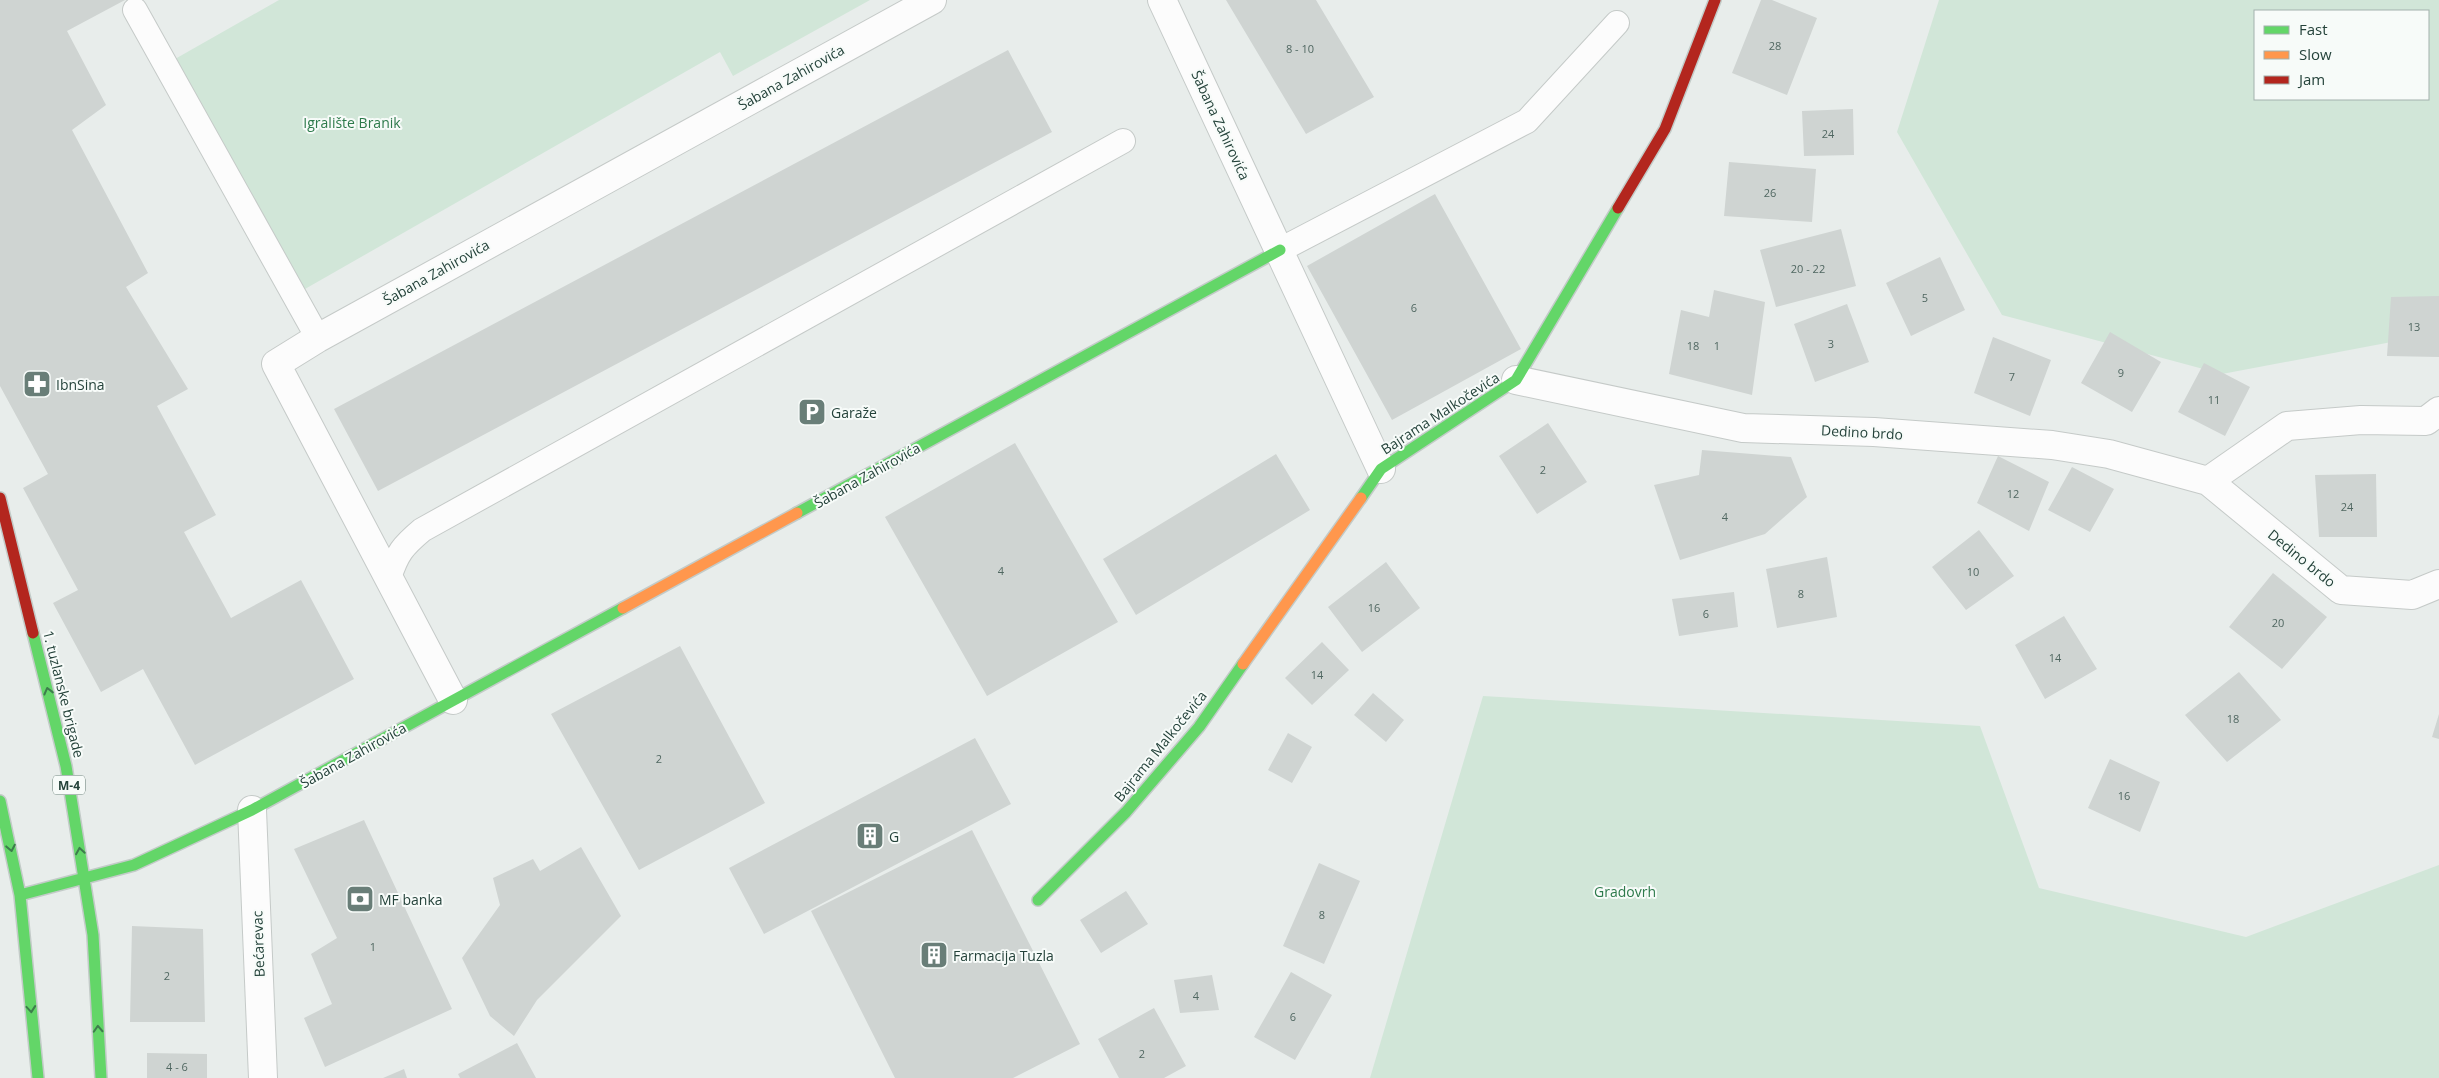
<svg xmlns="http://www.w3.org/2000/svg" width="2439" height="1078" font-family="'Open Sans',sans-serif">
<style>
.green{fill:#d1e6d8;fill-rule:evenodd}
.building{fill:#cfd4d2}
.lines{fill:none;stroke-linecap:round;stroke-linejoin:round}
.lane-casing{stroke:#c5cac8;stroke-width:26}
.street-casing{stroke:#c5cac8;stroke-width:30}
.fast-casing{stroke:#c3cbc8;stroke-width:14}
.slow-casing{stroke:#c3cbc8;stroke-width:14}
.jam-casing{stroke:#c3cbc8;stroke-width:14}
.lane{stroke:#fcfcfc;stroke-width:24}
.street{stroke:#fcfcfc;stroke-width:28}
.fast{stroke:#63d668;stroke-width:11}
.slow{stroke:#ff974d;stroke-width:11}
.jam{stroke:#b3261e;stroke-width:11}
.oneway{stroke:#3d7d4c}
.labels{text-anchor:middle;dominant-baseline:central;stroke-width:4;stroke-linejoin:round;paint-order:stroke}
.number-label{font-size:11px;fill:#506761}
.shield{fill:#f7fbf9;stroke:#637a73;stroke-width:1}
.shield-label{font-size:12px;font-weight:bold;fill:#24423a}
.street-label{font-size:14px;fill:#24423a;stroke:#f7fbf9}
.park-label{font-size:14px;fill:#2d7a4b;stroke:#f7fbf9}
.poi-label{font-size:14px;fill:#24423a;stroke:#f7fbf9;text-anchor:start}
</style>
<rect width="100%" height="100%" fill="#e8edeb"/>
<path class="green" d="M279,0H870L733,76L720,52L305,289L175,59Z
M1939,0H2439V333L2222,374L2002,315L1897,132ZM2255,11H2428V99H2255Z
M1483,696L1980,726L2039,888L2246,937L2439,865V1078H1370Z"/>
<path class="building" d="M0,0H125L67,31L106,105L72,130L148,273L126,287L188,389L157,406L216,515L184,532L231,618L301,580L354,679L195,765L143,669L101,692L53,603L78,590L23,488L48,474L0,386Z
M1226,0H1316L1374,97L1306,134Z
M1761,0H1772L1817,18L1787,95L1732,73Z
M1008,50L1052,132L378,491L334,409Z
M1853,109L1854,155L1804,156L1802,111Z
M1729,162L1816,169L1812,222L1724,216Z
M1435,194L1521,349L1392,420L1307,266Z
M1841,229L1856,286L1776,307L1760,250Z
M1940,257L1965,310L1911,336L1886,283Z
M1714,290L1765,302L1752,395L1669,374L1681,310L1709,317Z
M2439,296V357L2387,356L2391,297Z
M1847,304L1869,362L1815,382L1794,324Z
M2110,332L2161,362L2132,412L2081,383Z
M1993,337L2051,360L2030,416L1974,393Z
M2204,363L2250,387L2225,436L2178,412Z
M1548,423L1587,482L1537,514L1499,456Z
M1015,443L1118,622L987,696L885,517Z
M1702,450L1791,457L1807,497L1765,534L1680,560L1654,485L1699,475Z
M1276,454L1310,510L1136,615L1103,559Z
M1998,456L2049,482L2029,531L1977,503Z
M2072,467L2114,489L2090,532L2048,510Z
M2376,474L2377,537H2319L2315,475Z
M1979,530L2014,576L1966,610L1932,567Z
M1827,557L1837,617L1777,628L1766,569Z
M1386,562L1420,608L1362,652L1328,607Z
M2273,573L2327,617L2282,669L2229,627Z
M1734,592L1738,627L1679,636L1672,599Z
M2064,616L2097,669L2045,699L2015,645Z
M1322,642L1349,670L1312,705L1285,678Z
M680,646L765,803L639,870L551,714Z
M2239,672L2281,720L2227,762L2185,715Z
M1373,693L1404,720L1386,742L1354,715Z
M2439,714V739L2432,737Z
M1288,733L1312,747L1292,783L1268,770Z
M975,738L1011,804L764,934L729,868Z
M2110,759L2160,782L2140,832L2088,808Z
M364,820L452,1009L325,1067L304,1018L332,1004L311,954L337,938L294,849Z
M972,830L1080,1044L1013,1078H895L811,911Z
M581,847L621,916L537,1000L514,1036L490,1016L462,958L500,905L493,878L533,859L540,871Z
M1319,863L1360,881L1324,964L1283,946Z
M1126,891L1148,924L1101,953L1080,920Z
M132,926L203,929L205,1022H130Z
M1291,972L1332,995L1295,1060L1254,1037Z
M1212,975L1219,1010L1180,1013L1174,980Z
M1154,1008L1186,1066L1164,1078H1119L1098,1039Z
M517,1043L536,1078H460L458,1074Z
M147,1053L207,1054V1078H147Z
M404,1069L407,1078H383Z"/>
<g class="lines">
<defs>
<path id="lane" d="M135,10L318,338
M1280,250L1527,121L1617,23
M389,578C397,553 403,546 422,530L1123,141"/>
<path id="street" d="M1162,0L1381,469
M1516,380L1743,428L1874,432L2052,445L2109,454L2208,481L2287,426L2361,420L2426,421L2439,411
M2208,481L2341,590L2412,595L2439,584
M453,700L276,364L318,338L932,0
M252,810L263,1078"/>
<path id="fast" d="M1361,498L1381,469L1516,380L1618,208
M797,513L1280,250
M33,633L66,766L93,935L101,1078
M0,801L20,895L38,1078
M20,895L134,865L252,810L623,608
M1038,900L1126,812L1199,727L1243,664"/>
<path id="slow" d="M623,608L797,513
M1243,664L1361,498"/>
<path id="jam" d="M1618,208L1665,129L1715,0
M0,498L33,633"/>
</defs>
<use href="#lane" class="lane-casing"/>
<use href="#street" class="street-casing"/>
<use href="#fast" class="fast-casing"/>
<use href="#slow" class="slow-casing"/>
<use href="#jam" class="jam-casing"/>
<use href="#lane" class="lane"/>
<use href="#street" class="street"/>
<use href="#fast" class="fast"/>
<use href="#slow" class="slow"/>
<use href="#jam" class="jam"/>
</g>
<defs><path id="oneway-chevron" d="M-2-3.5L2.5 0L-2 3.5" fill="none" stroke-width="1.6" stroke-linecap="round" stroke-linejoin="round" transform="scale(1.25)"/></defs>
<g class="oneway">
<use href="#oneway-chevron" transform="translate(48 691) rotate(-104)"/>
<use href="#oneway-chevron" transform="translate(11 848) rotate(79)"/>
<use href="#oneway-chevron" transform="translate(80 851) rotate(-99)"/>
<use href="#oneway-chevron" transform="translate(31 1009) rotate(85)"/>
<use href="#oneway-chevron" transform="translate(98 1029) rotate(-93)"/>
</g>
<defs>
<symbol id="pharmacy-square" viewBox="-11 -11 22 22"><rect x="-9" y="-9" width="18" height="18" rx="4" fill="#697e78" stroke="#f7fbf9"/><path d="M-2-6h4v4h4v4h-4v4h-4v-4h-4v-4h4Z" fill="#fff"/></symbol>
<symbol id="parking-square" viewBox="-11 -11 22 22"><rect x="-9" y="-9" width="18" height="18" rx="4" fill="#697e78" stroke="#f7fbf9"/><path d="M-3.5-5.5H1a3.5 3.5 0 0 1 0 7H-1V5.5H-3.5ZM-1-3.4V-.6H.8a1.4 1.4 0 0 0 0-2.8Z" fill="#fff"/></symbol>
<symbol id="building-square" viewBox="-11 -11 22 22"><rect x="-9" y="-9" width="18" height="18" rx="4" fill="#697e78" stroke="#f7fbf9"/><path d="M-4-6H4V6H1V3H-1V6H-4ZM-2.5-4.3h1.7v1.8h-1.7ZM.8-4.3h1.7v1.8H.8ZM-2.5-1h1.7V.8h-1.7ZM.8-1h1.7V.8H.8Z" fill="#fff"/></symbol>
<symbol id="bank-square" viewBox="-11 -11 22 22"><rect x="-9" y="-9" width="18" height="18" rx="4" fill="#697e78" stroke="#f7fbf9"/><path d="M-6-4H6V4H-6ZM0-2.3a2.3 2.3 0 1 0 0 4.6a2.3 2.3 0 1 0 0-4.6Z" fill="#fff"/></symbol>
</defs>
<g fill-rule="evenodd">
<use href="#pharmacy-square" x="21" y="368" width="32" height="32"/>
<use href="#parking-square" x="796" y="396" width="32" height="32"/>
<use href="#building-square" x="854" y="820" width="32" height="32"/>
<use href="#bank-square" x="344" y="883" width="32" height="32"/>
<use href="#building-square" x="918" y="939" width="32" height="32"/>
</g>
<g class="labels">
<g class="number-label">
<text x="1775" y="45">28</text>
<text x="1300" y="48">8 - 10</text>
<text x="1828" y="133">24</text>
<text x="1770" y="192">26</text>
<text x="1808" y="268">20 - 22</text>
<text x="1925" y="297">5</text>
<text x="1414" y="307">6</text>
<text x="2414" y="326">13</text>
<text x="1831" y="343">3</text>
<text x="1693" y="345">18</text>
<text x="1717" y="345">1</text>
<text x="2121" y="372">9</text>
<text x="2012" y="376">7</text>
<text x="2214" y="399">11</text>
<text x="1543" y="469">2</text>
<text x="2013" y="493">12</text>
<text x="2347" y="506">24</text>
<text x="1725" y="516">4</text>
<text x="1001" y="570">4</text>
<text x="1973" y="571">10</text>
<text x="1801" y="593">8</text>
<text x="1374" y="607">16</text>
<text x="1706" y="613">6</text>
<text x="2278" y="622">20</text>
<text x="2055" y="657">14</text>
<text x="1317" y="674">14</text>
<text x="2233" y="718">18</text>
<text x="659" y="758">2</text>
<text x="2124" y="795">16</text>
<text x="1322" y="914">8</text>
<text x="373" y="946">1</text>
<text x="167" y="975">2</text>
<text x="1196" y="995">4</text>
<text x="1293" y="1016">6</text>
<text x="1142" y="1053">2</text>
<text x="177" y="1066">4 - 6</text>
</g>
<rect class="shield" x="53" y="775.5" width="32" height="19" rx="4"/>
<g class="shield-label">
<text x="69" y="785">M-4</text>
</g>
<g class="street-label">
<text transform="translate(791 77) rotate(-29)">Šabana Zahirovića</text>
<text transform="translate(1221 125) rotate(65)">Šabana Zahirovića</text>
<text transform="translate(436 272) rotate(-29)">Šabana Zahirovića</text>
<text transform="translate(1440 413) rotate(-33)">Bajrama Malkočevića</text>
<text transform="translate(1862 432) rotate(3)">Dedino brdo</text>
<text transform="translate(867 475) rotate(-29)">Šabana Zahirovića</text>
<text transform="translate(2302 558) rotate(39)">Dedino brdo</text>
<text transform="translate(64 694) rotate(76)">1. tuzlanske brigade</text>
<text transform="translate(1160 746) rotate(-51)">Bajrama Malkočevića</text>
<text transform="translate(353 755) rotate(-29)">Šabana Zahirovića</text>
<text transform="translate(258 944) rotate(-92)">Bećarevac</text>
</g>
<g class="park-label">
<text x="352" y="122">Igralište Branik</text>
<text x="1625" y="891">Gradovrh</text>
</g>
<g class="poi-label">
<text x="56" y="384">IbnSina</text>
<text x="831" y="412">Garaže</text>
<text x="889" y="836">G</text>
<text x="379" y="899">MF banka</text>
<text x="953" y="955">Farmacija Tuzla</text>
</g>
</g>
<rect x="2254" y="10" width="175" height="90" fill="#f7fbf9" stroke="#a3b1ad"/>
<rect x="2264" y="26" width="25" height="8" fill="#63d668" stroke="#a3b1ad"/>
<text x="2299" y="35" font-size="15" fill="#24423a">Fast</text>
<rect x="2264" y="51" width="25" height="8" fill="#ff974d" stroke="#a3b1ad"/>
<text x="2299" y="60" font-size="15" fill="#24423a">Slow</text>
<rect x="2264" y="76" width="25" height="8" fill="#b3261e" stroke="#a3b1ad"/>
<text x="2299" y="85" font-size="15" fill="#24423a">Jam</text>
</svg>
